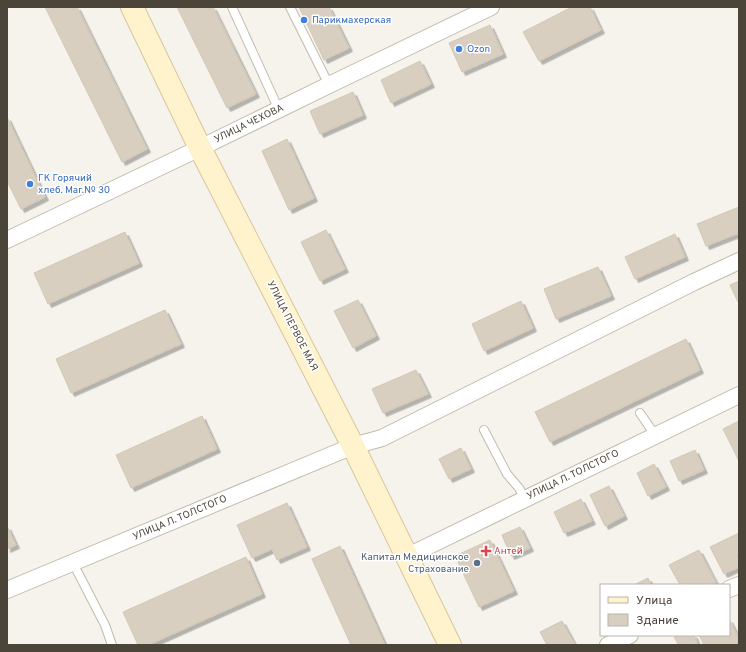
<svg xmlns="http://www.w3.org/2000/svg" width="746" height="652" font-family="Overpass,sans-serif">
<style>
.building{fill:#d8cfc1;stroke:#d3c7b4;filter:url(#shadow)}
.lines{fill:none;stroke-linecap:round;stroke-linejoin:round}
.lane-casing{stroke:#c2bbae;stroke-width:10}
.street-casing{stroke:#c2bbae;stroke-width:18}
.secondary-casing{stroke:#d6c79b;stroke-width:24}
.lane{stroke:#fff;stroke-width:8}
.street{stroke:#fff;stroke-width:16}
.secondary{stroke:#fff3cd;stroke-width:22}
.shop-dot{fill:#3f7fe0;stroke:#fff;stroke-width:1.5}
.health-dot{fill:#e0444e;stroke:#fff;stroke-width:1.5}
.service-dot{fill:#5c6f8a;stroke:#fff;stroke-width:1.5}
.labels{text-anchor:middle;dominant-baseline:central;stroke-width:3;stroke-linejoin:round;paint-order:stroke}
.shop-label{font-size:10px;fill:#366cbe;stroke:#fff;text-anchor:start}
.street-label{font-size:10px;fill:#4b4439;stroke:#fff}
.health-label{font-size:10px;fill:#be3a42;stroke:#fff;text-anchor:start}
.service-label{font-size:10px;fill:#4e5e75;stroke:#fff;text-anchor:end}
</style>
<defs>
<filter id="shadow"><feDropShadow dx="3.5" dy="3.5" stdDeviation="0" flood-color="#0004"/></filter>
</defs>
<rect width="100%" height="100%" fill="#f6f3ec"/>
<path class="building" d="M45,7H77L147,149L122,162Z
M177,7H213L256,94L227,108Z
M299,7H329L349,48L324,60Z
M572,7H590L601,30L539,61L523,32Z
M490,25L503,54L462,72L449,43Z
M420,61L431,84L391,103L381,80Z
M353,92L363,115L320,134L310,111Z
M7,117L45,197L21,209L7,181Z
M287,139L314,198L289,210L262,151Z
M739,207V233L706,246L697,224Z
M326,230L345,269L320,281L301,242Z
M125,232L139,263L48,304L34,273Z
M675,234L685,257L635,279L625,257Z
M598,267L611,296L556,319L544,289Z
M739,281V302H738L730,285Z
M358,300L376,336L353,348L334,311Z
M521,301L533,328L484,351L472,324Z
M165,310L181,344L71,393L56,359Z
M686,339L700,370L550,442L535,412Z
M416,370L428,394L383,413L372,389Z
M202,416L217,449L131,488L116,455Z
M739,421V461L723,429Z
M461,448L471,469L449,479L439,459Z
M695,450L704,470L679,481L670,461Z
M654,464L666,487L648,496L637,473Z
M609,486L624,516L605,526L590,495Z
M581,499L592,521L564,533L554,512Z
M287,503L307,547L277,560L272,549L252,558L237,525Z
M7,526L16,545L7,549Z
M520,527L530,548L511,556L502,535Z
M739,533V554L737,555L739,559V567L724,574L710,547Z
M490,540L514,591L479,607L455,556Z
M340,546L385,645H351L312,559Z
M699,550L716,583L711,585H680L669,565Z
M246,557L262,594L148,645H138L123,612Z
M648,578L651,585H634Z
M729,619L739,639V642L733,645H704L699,635H729Z
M562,621L575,645H547L540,632Z
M678,635H694L698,645H676L678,644L674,637Z"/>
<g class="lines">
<defs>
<path id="lane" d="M232,7L279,110
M290,7L329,85
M640,413L655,435
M484,430L507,474L519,488L525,499
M73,563L105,625L112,645"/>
<path id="street" d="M7,240L200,148L329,85L491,7
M408,556L739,395
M729,589L739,585
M7,590L353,446L382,438L694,282L739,261
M608,645L630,635"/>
<path id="secondary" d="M132,7L200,148L353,446L450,645"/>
</defs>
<use href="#lane" class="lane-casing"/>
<use href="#street" class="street-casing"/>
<use href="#secondary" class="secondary-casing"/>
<use href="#lane" class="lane"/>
<use href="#street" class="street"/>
<use href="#secondary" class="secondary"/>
</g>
<g class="shop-dot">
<circle cx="304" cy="20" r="4"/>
<circle cx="459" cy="49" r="4"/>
<circle cx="30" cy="184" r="4"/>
</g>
<path class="health-dot" d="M484 545h4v4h4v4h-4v4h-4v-4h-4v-4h4z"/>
<circle class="service-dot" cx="477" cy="563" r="4"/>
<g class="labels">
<g class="shop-label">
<text x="312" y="20">Парикмахерская</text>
<text x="467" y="49">Ozon</text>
<text x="38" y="178">ГК Горячий<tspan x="38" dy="12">хлеб. Маг.№ 30</tspan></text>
</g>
<g class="street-label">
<text transform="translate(249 124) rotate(-26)">УЛИЦА ЧЕХОВА</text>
<text transform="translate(292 326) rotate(63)">УЛИЦА ПЕРВОЕ МАЯ</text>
<text transform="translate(573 475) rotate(-26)">УЛИЦА Л. ТОЛСТОГО</text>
<text transform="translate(180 518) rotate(-23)">УЛИЦА Л. ТОЛСТОГО</text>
</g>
<g class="health-label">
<text x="494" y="551">Антей</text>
</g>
<g class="service-label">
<text x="469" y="557">Капитал Медицинское<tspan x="469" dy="12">Страхование</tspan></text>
</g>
</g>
<rect width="746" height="652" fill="none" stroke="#4b4439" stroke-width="16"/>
<rect x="600" y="584" width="130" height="52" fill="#ffffff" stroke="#b7b4b0"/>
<rect x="608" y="597" width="20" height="6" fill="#fff3cd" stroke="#b7b4b0"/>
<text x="636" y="604" font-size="12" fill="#4b4439">Улица</text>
<rect x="608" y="614" width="20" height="12" fill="#d8cfc1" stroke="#b7b4b0"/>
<text x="636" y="624" font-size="12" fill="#4b4439">Здание</text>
</svg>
